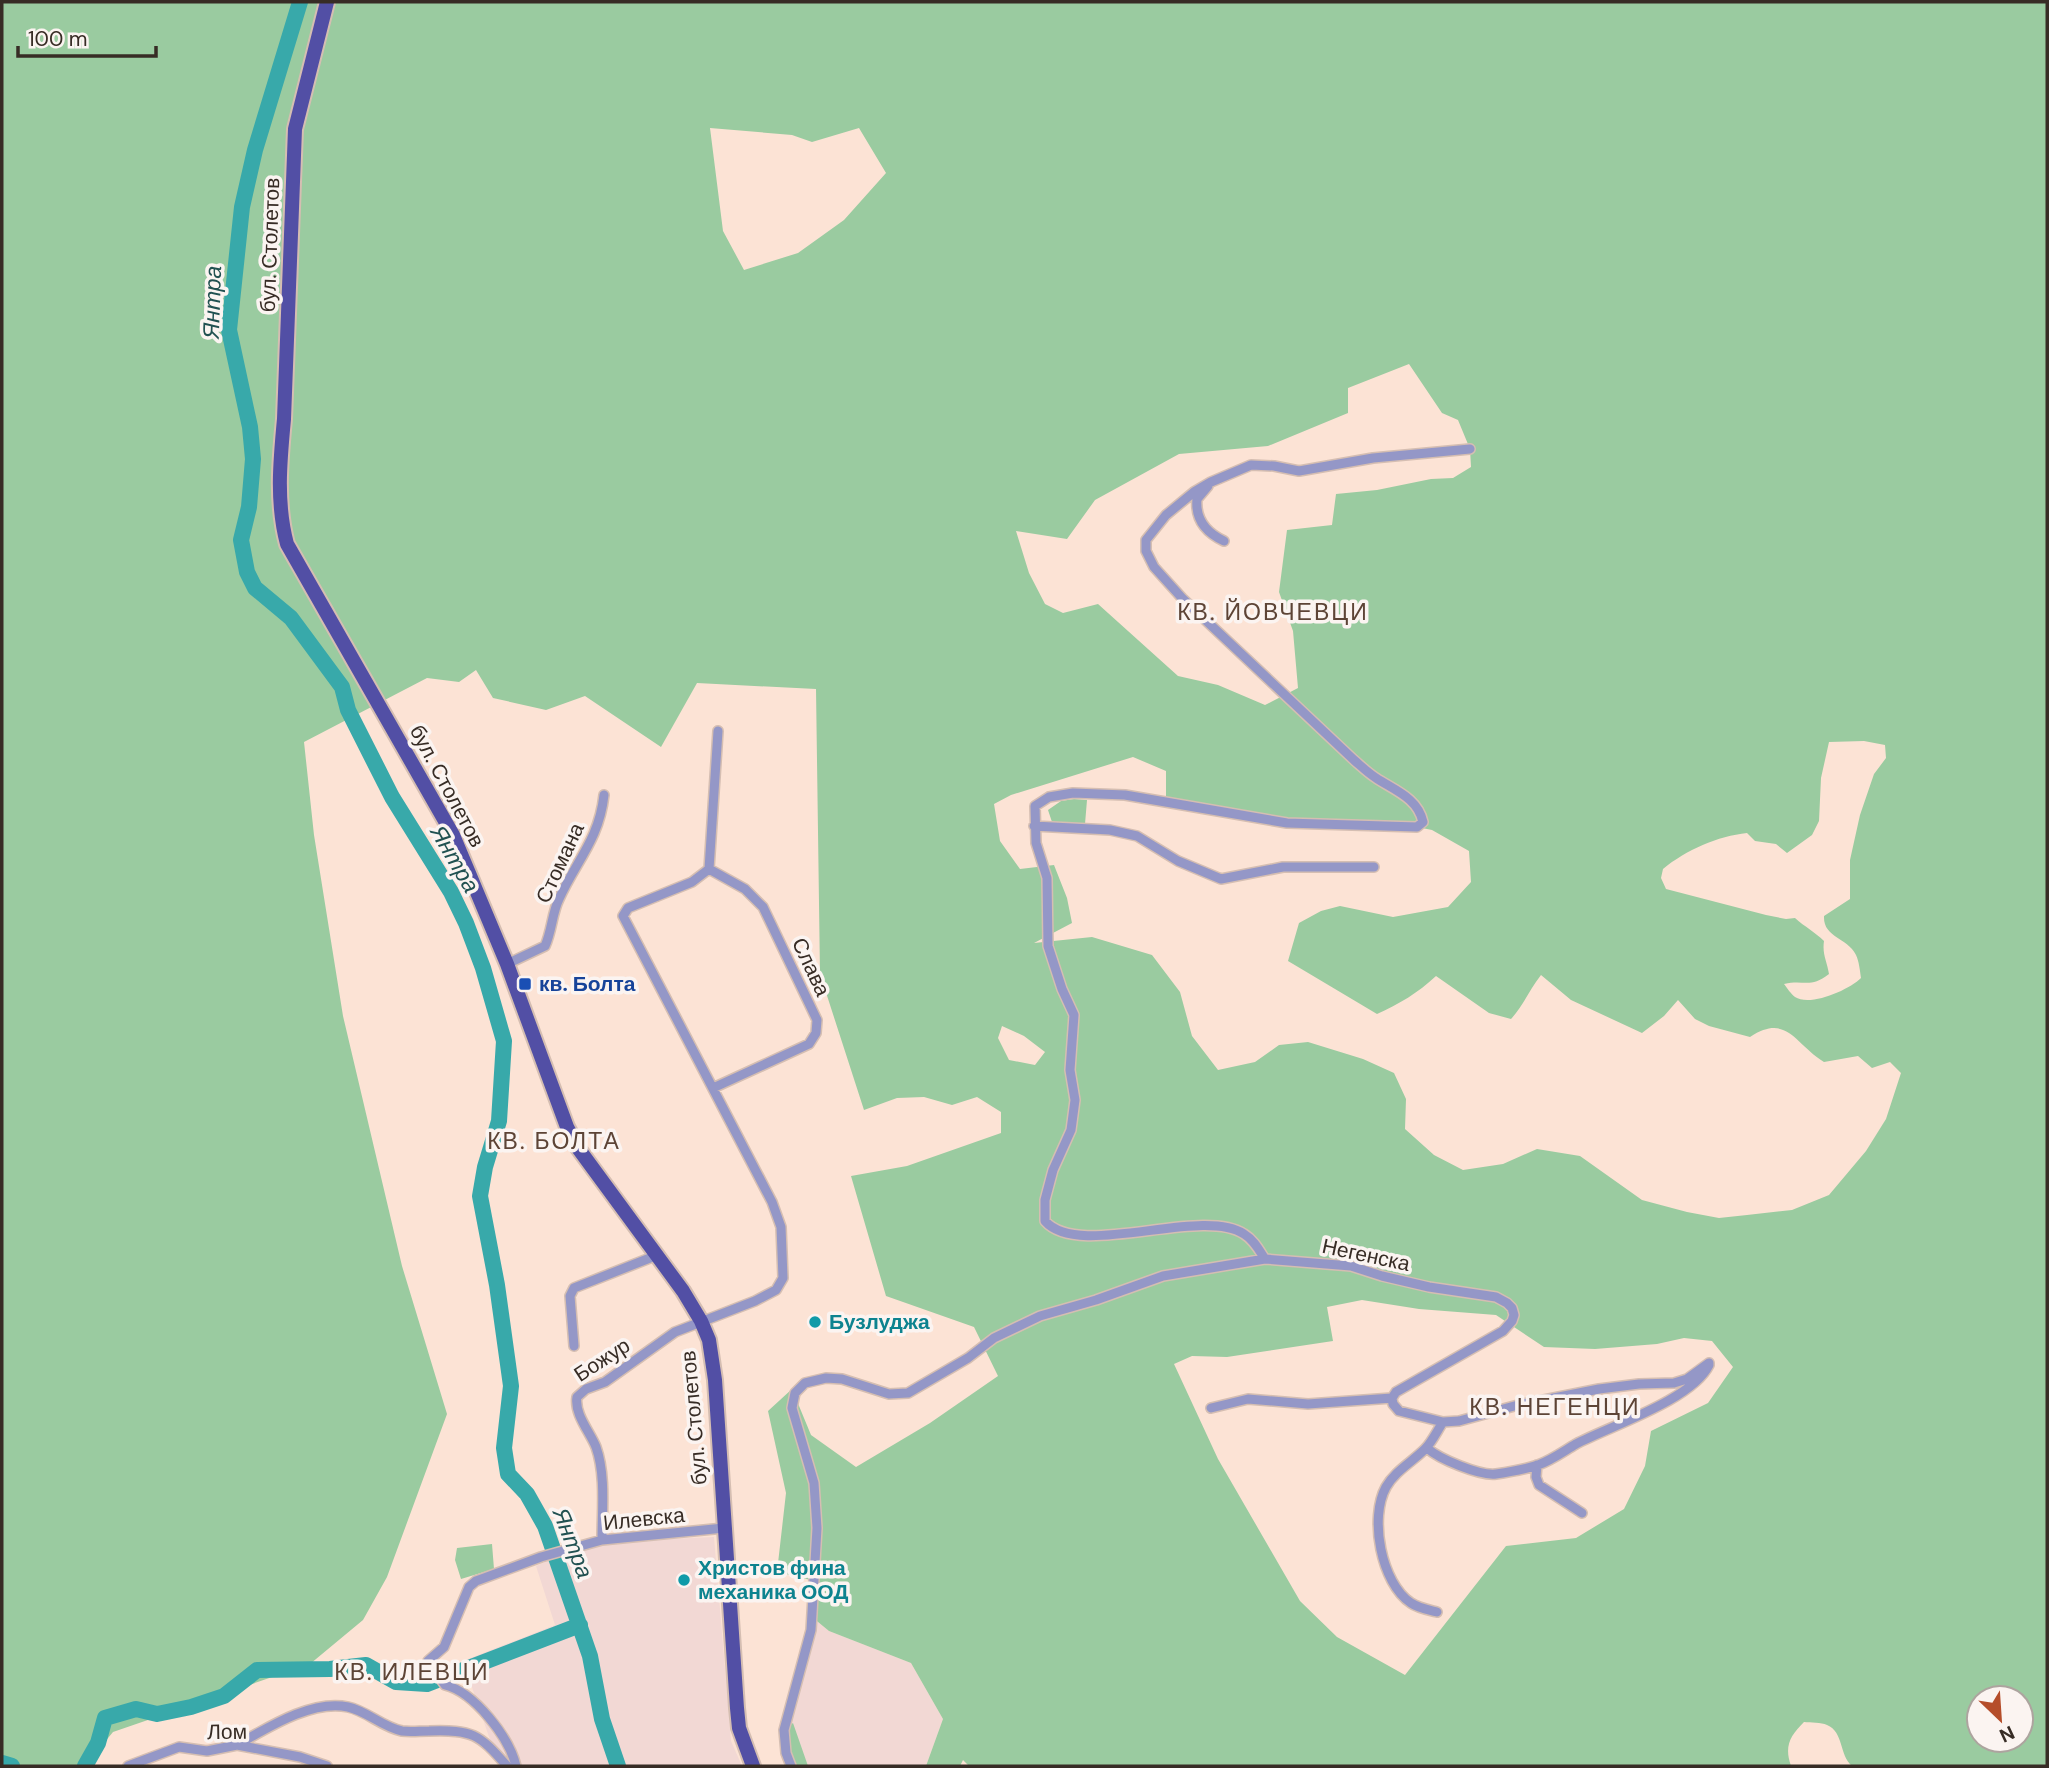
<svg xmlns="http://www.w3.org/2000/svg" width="2049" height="1768" font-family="'DM Sans',sans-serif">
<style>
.industrial{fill:#f2d8d4}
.green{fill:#9acba0;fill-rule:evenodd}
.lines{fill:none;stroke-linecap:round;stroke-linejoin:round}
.river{stroke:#38a9aa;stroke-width:16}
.street-casing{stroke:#d5beb2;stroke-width:12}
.primary-casing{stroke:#d5beb2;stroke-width:18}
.street{stroke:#9497c7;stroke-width:9}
.primary{stroke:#524fa5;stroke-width:14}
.transit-dot{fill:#1a4fb4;stroke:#fbf4f1;stroke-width:2.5}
.culture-dot{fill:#0f9aa8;stroke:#fbf4f1;stroke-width:2.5}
.labels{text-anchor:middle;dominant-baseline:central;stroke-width:7;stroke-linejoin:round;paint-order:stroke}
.street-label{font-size:21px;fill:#372c25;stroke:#fbf4f1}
.transit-label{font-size:21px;font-weight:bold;fill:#164399;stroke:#fbf4f1;text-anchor:start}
.culture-label{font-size:21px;font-weight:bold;fill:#0d838f;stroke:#fbf4f1;text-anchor:start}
.water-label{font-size:23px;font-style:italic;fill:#215151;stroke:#fbf4f1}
.neighbourhood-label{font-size:23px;letter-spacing:2px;fill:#5d4436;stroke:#fbf4f1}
</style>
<rect width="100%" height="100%" fill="#fce3d5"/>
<path class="industrial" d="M714,1537L731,1741L742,1766H499L463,1661L555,1625L536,1566L563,1554L603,1542Z
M812,1617L829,1631L911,1663L943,1719L926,1766H808L784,1730Z"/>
<path class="green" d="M2,2H2047V1766H1852C1839,1755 1844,1732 1827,1725C1821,1722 1811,1723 1804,1722C1790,1736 1784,1746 1791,1766H969L963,1760L960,1766H926L943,1719L911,1663L829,1631L812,1617L815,1581L777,1572L786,1493L768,1411L792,1389L811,1435L856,1467L930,1423L998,1376L974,1327L886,1296L851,1176L907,1166L1001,1133V1112L977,1097L952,1105L924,1097L897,1098L864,1110L820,974L816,689L697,683L661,747L585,696L546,710L493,698L476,670L459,682L427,678L304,742L314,835L343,1016L402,1266L447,1414L387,1577L363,1620L310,1664L113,1732L85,1766H2ZM710,128L792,135L812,142L859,128L886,173L844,220L798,253L744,270L723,231ZM1409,364L1442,413L1458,420L1470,449L1471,467L1453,478L1431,479L1377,490L1336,494L1332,525L1287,530L1279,592L1293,631L1298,688L1265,705L1218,685L1178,676L1098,604L1063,613L1045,604L1029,573L1016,531L1067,539L1095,500L1179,454L1268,446L1348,413V388ZM1864,741L1885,745L1886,758L1874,774L1860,815L1850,860V899L1824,916C1823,938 1847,937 1856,955C1859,961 1860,971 1861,978C1849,990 1810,1007 1795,997C1791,994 1787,988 1784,984C1804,979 1810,989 1829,974C1827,961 1822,954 1824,941C1815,932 1805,927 1795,918L1786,919L1766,915L1666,889L1661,878L1663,869C1686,850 1718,836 1747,833L1755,841L1776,844L1787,853L1812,835L1819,821L1821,778L1829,742ZM1133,757L1166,771V803L1287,823L1417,827L1432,830L1469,851L1471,882L1448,907L1393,917L1340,906L1321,911L1299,923L1288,961L1377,1014C1399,1004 1418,993 1436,976L1489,1013L1511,1019C1524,1005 1529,990 1541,975L1571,1000L1642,1033L1664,1016L1678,1000L1695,1019L1709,1026L1750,1037C1787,1013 1794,1043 1824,1062L1858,1056L1872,1068L1890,1062L1901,1073L1886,1119L1866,1151L1829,1195L1792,1210L1747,1215L1719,1218L1687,1212L1642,1200L1580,1156L1537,1149L1503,1164L1463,1170L1434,1155L1405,1129L1406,1099L1394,1073L1363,1059L1308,1042L1279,1045L1255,1062L1218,1070L1192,1036L1180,992L1152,955L1092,937L1034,943L1072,923L1067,898L1054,865L1020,869L1000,841L994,804L1011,795ZM1002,1026L1024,1036L1045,1052L1035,1065L1009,1060L998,1038ZM1362,1300L1419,1309L1496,1315L1544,1347L1595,1349L1657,1344L1684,1338L1712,1341L1733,1367L1708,1403L1651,1431L1645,1466L1624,1509L1576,1538L1506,1546L1405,1675L1337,1637L1300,1601L1218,1459L1174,1364L1192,1356L1227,1357L1333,1341L1327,1307ZM1979,1698H2021V1740H1979Z
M1074,799L1087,800L1085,824L1052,822L1048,810L1061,801Z
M492,1544L494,1569L461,1579L455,1560L457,1548Z
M793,1723L808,1766H791L784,1730Z"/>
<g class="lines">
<path class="river" d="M300,2L255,150L242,207L229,330L250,427L253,459L249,507L241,540L247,572L255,588L291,618L342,687L348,710L392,797L451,892L466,923L483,968L504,1041L499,1121L485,1167L480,1196L497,1285L511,1386L504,1448L508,1474L527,1494L545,1526L590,1656L602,1719L618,1766
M2,1763L12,1766
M85,1766L98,1743L105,1718L136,1709L157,1714L191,1707L224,1696L257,1670L330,1669L366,1665L396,1682L427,1684L580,1625"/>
<defs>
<path id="street" d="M1208,486L1197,499C1195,520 1207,533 1224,541
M1034,826L1110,830L1137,836L1178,861L1221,879L1283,867H1374
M709,869L745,889L763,907L817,1020L816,1033L809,1044L713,1088
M507,964L545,946C552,931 552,913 559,899C576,861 599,840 604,795
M1265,1259C1259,1250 1254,1240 1244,1234C1201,1206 1079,1260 1045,1221V1200L1053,1170L1071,1130L1075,1100L1070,1070L1074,1015L1062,989L1048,946L1047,878L1036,843L1035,806L1049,797L1073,793L1125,795L1287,823L1417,827L1423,822C1418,798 1394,790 1376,778C1368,773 1361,766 1354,760L1182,598L1154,567L1146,551V540L1166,515L1194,492L1211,482L1251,465L1274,466L1299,471L1373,458L1470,449
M574,1346L570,1296L574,1288L655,1256
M1211,1408L1248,1399L1308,1404L1392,1398
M1427,1448C1439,1459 1480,1476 1496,1474C1510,1472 1526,1469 1538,1465C1552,1460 1564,1451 1576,1444C1610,1426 1692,1400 1709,1365
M1537,1465L1536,1477L1539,1485L1582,1513
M602,1540C602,1511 606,1475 596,1447C590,1432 574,1414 577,1397L586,1389L605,1382L675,1332L755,1301L776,1290L783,1278L781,1227L772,1202L623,916L628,908L692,882L709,869L718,731
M1437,1612C1429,1610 1418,1608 1411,1603C1381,1583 1369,1518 1386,1487C1395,1471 1412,1462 1425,1449C1432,1442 1437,1431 1443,1422
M237,1745C267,1728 312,1699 348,1707C367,1711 382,1727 402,1731C410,1732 420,1731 429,1731C473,1730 478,1733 507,1766
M128,1766L179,1747L207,1751L237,1745L300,1757L327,1766
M516,1766C509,1737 474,1692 445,1685L428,1661L444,1647L469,1587L476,1581L541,1557L602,1540L724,1528
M791,1766L786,1753L784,1730L811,1630L817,1528L814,1483L792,1408L795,1393L805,1383L826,1378L842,1379L889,1394L908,1393L968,1358L994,1338L1040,1316L1096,1300L1163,1276L1265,1259L1351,1266L1382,1276L1429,1287L1496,1297L1507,1303L1512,1308L1514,1315L1512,1321L1503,1331L1396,1392L1392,1398L1393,1404L1399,1411L1443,1422L1459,1421L1518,1405L1599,1389L1639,1384L1674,1383L1687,1379L1709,1363"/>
<path id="primary" d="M327,2L295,129L284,419C280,461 276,503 287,544L453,835L507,964L567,1127L578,1148L683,1291L701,1321L709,1340L715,1380L737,1708L739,1728L753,1766"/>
</defs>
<use href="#street" class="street-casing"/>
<use href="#primary" class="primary-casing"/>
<use href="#street" class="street"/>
<use href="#primary" class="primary"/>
</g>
<rect class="transit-dot" x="518" y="977" width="14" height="14" rx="3.5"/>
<g class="culture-dot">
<circle cx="815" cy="1322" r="7"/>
<circle cx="684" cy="1580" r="7"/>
</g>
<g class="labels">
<g class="street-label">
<text transform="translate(270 245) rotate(-88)">бул. Столетов</text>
<text transform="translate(447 786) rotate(62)">бул. Столетов</text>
<text transform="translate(560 863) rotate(-65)">Стомана</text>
<text transform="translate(811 967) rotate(65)">Слава</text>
<text transform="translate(1366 1255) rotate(12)">Негенска</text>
<text transform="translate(602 1360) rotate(-33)">Божур</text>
<text transform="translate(694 1418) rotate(-95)">бул. Столетов</text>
<text transform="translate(644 1519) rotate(-6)">Илевска</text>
<text transform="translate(227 1732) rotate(-1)">Лом</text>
</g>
<g class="transit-label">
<text x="539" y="984">кв. Болта</text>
</g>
<g class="culture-label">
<text x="829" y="1322">Бузлуджа</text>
<text x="698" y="1568">Христов фина<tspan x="698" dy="24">механика ООД</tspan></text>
</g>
<g class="water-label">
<text transform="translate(212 302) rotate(-88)">Янтра</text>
<text transform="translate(455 859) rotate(60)">Янтра</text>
<text transform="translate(573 1543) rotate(69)">Янтра</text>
</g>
<g class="neighbourhood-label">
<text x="1273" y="612">КВ. ЙОВЧЕВЦИ</text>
<text x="554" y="1141">КВ. БОЛТА</text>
<text x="1555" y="1407">КВ. НЕГЕНЦИ</text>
<text x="412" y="1672">КВ. ИЛЕВЦИ</text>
</g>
</g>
<rect width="2049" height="1768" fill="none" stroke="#372c25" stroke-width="7"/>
<g transform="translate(2000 1719) rotate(155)"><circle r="33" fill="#fbf4f1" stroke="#ada49f" stroke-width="2"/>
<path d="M0-5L12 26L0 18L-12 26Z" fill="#b54d2a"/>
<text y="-10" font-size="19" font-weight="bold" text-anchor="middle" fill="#372c25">N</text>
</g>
<path d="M18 46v10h138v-10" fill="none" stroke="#372c25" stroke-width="3.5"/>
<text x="28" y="46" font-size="21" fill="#372c25" stroke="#fbf4f1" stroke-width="5" paint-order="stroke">100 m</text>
</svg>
